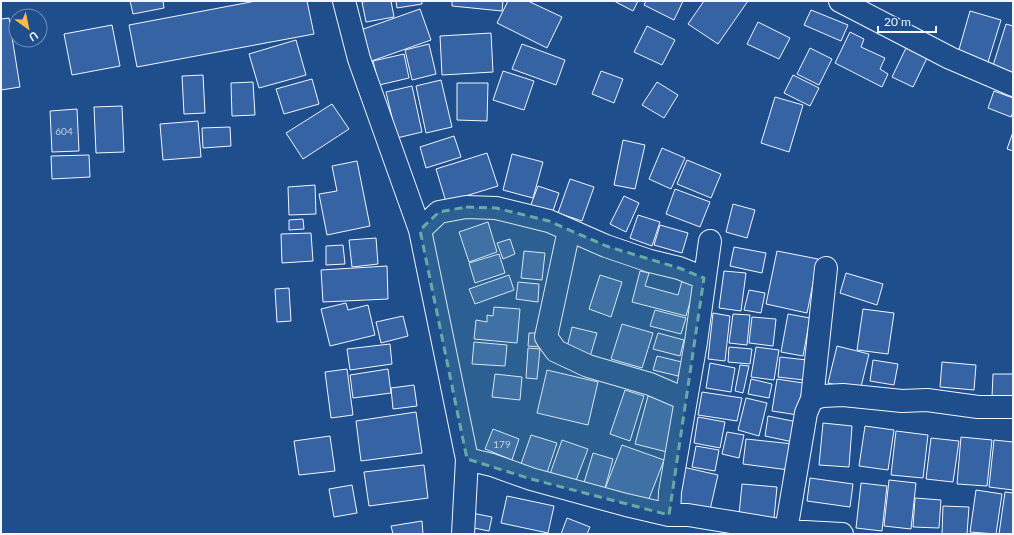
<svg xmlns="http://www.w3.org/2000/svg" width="1014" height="535" font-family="Lato,sans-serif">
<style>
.building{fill:#3563a3;stroke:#f2f6ff}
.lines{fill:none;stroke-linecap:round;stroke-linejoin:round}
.minor-casing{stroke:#f2f6ff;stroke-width:24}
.minor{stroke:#1f4e8c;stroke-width:22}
.marked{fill:#6aa9a8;fill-opacity:0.2;stroke:#6aa9a8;stroke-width:3;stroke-dasharray:8 5;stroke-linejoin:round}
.labels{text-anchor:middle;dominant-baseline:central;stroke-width:3;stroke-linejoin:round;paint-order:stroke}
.number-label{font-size:10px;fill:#c3d1e8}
</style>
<rect width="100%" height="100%" fill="#1f4e8c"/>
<path class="building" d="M130,1H163L164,8L133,14Z
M256,1H307L314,34L137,67L129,25Z
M370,1H391L394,17L366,22L362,2Z
M396,1H422V4L397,8Z
M452,1H503L502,11L452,6Z
M508,1H528L562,17L547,48L497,23Z
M614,1H638L633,11Z
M646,1H683L674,20L644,5Z
M704,1H748L718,44L688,24Z
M420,9L431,40L366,63L355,32Z
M811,10L848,25L841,41L804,25Z
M970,11L1001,20L988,62L958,53Z
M9,18L20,87L1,90V19Z
M758,22L790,38L779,59L747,44Z
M1006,24L1013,26V79L991,72Z
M112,25L120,66L72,75L64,34Z
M647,26L675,40L662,65L634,52Z
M850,32L864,39L861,47L885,58L880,69L888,74L882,87L835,63Z
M491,33L493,72L442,75L440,36Z
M296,40L306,75L259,88L249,54Z
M429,44L436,74L412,80L405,50Z
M522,44L565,60L556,85L512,69Z
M810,48L832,59L819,85L797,74Z
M906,48L927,58L913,87L892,77Z
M404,54L409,78L379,85L373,61Z
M503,71L534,81L524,110L493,100Z
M601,71L623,79L614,103L592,94Z
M203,75L205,113L184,114L182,76Z
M793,75L819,88L810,106L784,93Z
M312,79L319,104L284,114L276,89Z
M441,80L452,127L426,133L416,86Z
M253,82L255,115L232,116L231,83Z
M657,82L678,95L664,118L642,105Z
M457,83H488L487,121L457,120Z
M412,86L422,132L397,138L386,92Z
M994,91L1013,98V112L1011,117L988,108Z
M775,97L803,105L789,152L761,143Z
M332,104L349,129L303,159L286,133Z
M122,106L124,152L96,153L94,107Z
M77,109L79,151L52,152L50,111Z
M198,121L201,157L163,160L160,124Z
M230,127L231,146L203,148L202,128Z
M1013,132V151L1007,149Z
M454,136L461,157L426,168L420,147Z
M623,140L645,145L635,189L614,185Z
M662,148L685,158L671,189L649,179Z
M487,153L498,186L446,202L436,169Z
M512,154L543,162L533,198L503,190Z
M89,155L90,177L52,179L51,156Z
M687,160L721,174L711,198L677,184Z
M357,161L370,226L327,235L319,194L337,191L332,166Z
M570,179L594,187L582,221L558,213Z
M315,185L316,214L289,215L288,187Z
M538,186L559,193L552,214L530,207Z
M675,189L710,202L700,227L666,214Z
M624,196L639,203L626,232L610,224Z
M733,204L755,210L747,238L726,232Z
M638,215L660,222L652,246L630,238Z
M303,219L304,229L289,230V220Z
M488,222L497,252L469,262L459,232Z
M660,225L688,233L682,253L654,245Z
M311,233L313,261L282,263L281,234Z
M376,238L378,264L352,267L349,240Z
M510,239L515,254L503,259L497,243Z
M343,245L345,264L326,265V246Z
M734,247L766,253L762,273L730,266Z
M524,251L545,253L542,280L521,278Z
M777,251L818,259L807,313L766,304Z
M499,254L505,273L475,283L469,263Z
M387,266L388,299L323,302L321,270Z
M640,271L649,273L645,286L678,295L682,281L695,285L686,316L632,302Z
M724,271L746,273L741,311L719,308Z
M846,273L883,284L877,305L840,293Z
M509,275L514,290L475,304L469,289Z
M600,275L622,282L611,317L589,309Z
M518,282L539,284L538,302L516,299Z
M289,288L291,321L277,322L275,289Z
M749,290L765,293L761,313L744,310Z
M346,303L348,310L368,305L375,335L330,346L321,309Z
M494,307L520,309L517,343L474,339L476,320L487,322V315L493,316Z
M863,309L894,313L888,354L857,350Z
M655,310L686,318L681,334L650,326Z
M713,313L730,316L725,361L708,359Z
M733,314L750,315L747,345L729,343Z
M788,314L810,318L803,356L781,352Z
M403,316L408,336L381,343L376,322Z
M752,317L776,319L773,346L749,343Z
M622,324L653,333L642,368L611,359Z
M572,327L597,333L590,357L566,351Z
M529,333H541L540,347L528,346Z
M658,333L684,340L680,356L653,349Z
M474,342L507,345L505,366L472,364Z
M390,344L392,364L350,370L347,349Z
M837,346L869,354L860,391L828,383Z
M729,347L752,349L750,364L728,362Z
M756,347L779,350L774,380L751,377Z
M528,348L540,349L537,379L526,378Z
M657,356L682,362L678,376L653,370Z
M780,357L807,360L804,380L778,377Z
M873,360L898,364L894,385L870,381Z
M942,362L976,365L974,390L940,387Z
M710,363L735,368L731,392L706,388Z
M740,365L749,366L743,393L735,391Z
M347,369L353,415L331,418L325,372Z
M388,369L391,393L353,398L350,375Z
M547,370L598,382L588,425L537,413Z
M495,374L522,377L520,400L492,397Z
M993,374H1013V397H992Z
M751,379L772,384L769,398L748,394Z
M777,379L803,383L798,415L772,411Z
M414,385L417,406L393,409L391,388Z
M625,390L644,396L630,441L610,434Z
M702,392L742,398L737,421L698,415Z
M648,396L680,404L667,452L635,444Z
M746,398L767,403L759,436L738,430Z
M416,412L422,453L361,461L356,421Z
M768,416L797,422L793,442L765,436Z
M698,417L725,422L720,448L694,443Z
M823,423L852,426L849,467L819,465Z
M865,426L894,430L888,470L859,466Z
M493,429L519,439L512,460L485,449Z
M896,431L928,435L923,478L891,475Z
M727,432L744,435L739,458L722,454Z
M531,435L557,443L547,473L521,464Z
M330,436L335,471L299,475L294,441Z
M961,437L992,440L987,486L957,484Z
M931,438L959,441L953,482L926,479Z
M746,439L793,444L789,470L743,464Z
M562,440L588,449L575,483L550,474Z
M994,440L1013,442V490L989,487Z
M622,445L664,460L647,504L605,489Z
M696,446L719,450L715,471L692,467Z
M593,453L613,459L604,492L583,486Z
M424,465L428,498L369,506L364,472Z
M683,467L718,475L709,514L674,506Z
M810,478L853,484L850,507L807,501Z
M889,480L916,483L911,529L884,526Z
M861,483L887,486L882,531L856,528Z
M742,484L777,487L774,518L739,515Z
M352,485L357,513L334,517L329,489Z
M976,490L1002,494L996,534L970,532Z
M1005,492L1013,493V534H999Z
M507,496L554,506L548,533L501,523Z
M915,498L941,500L939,528L913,527Z
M943,506L969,507L967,534H942Z
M472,513L492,517L489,531L469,527Z
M567,518L590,527L587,534H561Z
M422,521L423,534H393L391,526Z"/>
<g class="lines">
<defs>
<path id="minor" d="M344,1L359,59L420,230L467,459L463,534
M840,1L950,58L1013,85
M420,230L439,212L466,207L496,208L549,221L606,246L650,261L679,268L704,278
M569,230L546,337L556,351L588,366L650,384L685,399
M812,399L826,268
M467,459L492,465L531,479L626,505L669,515H688L786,531L842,534
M669,515L670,492L696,342L710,241
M786,531L806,413L812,399L823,396L843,395L902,401L927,400L978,407H1013"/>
</defs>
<use href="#minor" class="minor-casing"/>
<use href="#minor" class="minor"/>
</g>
<path class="marked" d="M466,207L496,208L549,221L606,246L679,268L704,278L669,515L531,479L467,459L420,230L439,212Z"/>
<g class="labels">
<g class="number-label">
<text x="64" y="131">604</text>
<text x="502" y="444">179</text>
</g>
</g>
<rect width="1014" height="535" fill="none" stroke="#f2f6ff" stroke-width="4"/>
<g transform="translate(28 28) rotate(147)"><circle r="19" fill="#1f4e8c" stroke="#7391ba"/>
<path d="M0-3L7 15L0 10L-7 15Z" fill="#ffb74d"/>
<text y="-6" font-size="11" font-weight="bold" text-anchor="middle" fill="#f2f6ff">U</text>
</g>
<path d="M878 26v6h58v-6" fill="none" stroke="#f2f6ff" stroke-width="2"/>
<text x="884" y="26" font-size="12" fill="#f2f6ff" stroke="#1f4e8c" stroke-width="3" paint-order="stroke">20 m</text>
</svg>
